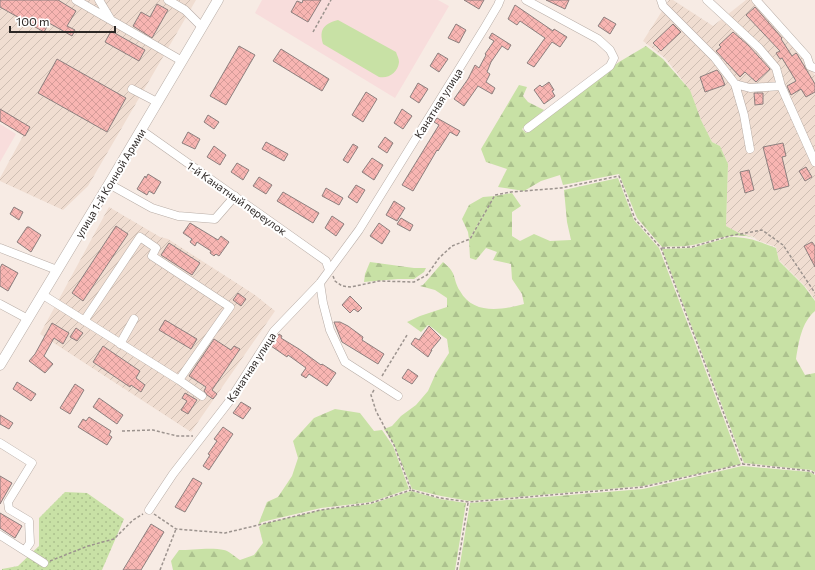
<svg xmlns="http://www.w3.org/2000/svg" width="815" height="570" font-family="Commissioner,sans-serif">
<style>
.industrial{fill:url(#industrial-furrows)}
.education{fill:#f8dddc}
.grass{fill:url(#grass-dots)}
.forest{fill:url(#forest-firs)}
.pitch{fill:#c8e1a5}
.building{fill:url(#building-cross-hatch);stroke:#8c7f7e}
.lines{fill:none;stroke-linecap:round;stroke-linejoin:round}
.minor-casing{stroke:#b8ada6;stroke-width:9}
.major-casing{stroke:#b8ada6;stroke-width:11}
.path{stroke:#9c938e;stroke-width:1.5;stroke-dasharray:3 2;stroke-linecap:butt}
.minor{stroke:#fff;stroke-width:8}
.major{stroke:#fff;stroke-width:10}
.labels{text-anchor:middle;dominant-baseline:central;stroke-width:4;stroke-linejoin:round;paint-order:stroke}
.street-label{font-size:11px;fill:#2c2725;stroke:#fff}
</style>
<defs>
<pattern id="industrial-furrows" width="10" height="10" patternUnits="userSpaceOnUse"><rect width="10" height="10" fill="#f0ddd1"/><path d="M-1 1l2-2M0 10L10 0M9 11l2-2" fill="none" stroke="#cebeb3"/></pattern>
<pattern id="grass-dots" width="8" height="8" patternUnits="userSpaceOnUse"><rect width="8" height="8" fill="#c8e1a5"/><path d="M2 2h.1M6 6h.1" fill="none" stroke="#acc18e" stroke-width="1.8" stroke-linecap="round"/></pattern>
<pattern id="forest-firs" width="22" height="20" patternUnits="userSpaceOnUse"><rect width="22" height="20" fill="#c8e1a5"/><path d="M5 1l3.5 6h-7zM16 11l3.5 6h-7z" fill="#acc18e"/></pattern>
<pattern id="building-cross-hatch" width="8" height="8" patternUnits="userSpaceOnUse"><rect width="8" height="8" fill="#f8b5b2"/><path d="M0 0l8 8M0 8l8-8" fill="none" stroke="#d59c99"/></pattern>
</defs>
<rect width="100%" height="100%" fill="#f7ebe4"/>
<path class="industrial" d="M0,0H196L88,186L63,210L0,181V178L23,136L0,121Z
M669,0H673L713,26L746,0H753L806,60L815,76V300L805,286L779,260L776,247L757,240L754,237L739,233L726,226L728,164L720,146L712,142L701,120L690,91L680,77L665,58L643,41Z
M109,207L160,237L168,239L255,295L275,311L191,432L40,334Z"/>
<path class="education" d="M262,0H438L449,6L395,98L255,13Z
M0,124L16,134L0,162Z"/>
<path class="grass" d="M65,492L87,493L124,519L102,570H2V569L18,566L39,546V518Z"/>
<path class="forest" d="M646,46L663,59L690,90L701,120L712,142L720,146L728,164L726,226L739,233L755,238C732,231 715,240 693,245C683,247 672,246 662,247L637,218L619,174L563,185L560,175L541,181L524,191L498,187L507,169L486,162L481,149L519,85L527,87L523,96L528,102L544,110L522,129L526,133L619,62Z
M618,178L634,220L659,248L741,464L643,486L469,501L441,496L412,489L394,444L384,429L392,426L401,416L416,405L428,391L436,373L449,353L447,339C440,335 435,329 428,325L421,332L407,322L420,316L447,307V298L435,290L420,286L423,285L443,262C458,274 452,278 460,291C473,315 502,310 524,304L522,294L512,279L511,264L493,260L497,252L486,248L476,260L470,258L469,240L495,196L512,193L521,206L512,212V236L520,241L534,234L550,241L571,240L567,222L564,190Z
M495,196L469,239L468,232L462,219L469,205L483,197Z
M730,237C749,237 758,241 776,248L779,261L804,286L815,301V311C801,323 799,342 796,359L805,375L815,373V472L811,470L744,463L662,249L692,248Z
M370,262L414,268H426L424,272L414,279H398L364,282L365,274Z
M335,409L360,413L374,431L382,430L393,446L409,489L371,502L321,508L262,522L258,525L267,502L278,497L292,476L298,458L293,441L314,418Z
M742,466L810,472L815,475V570H459L470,503L643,489Z
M411,491L440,499L466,503L455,570H173L171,561L179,550C191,550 212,547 224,550C229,551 235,557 240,560L254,555L263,543L259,527L263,524L321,510L371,504Z"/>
<path class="pitch" d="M338,20L396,52C397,55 399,59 399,62C398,72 389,79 379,77L323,44C319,30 323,24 338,20Z"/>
<path class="building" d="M0,0H58L76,11L67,26L75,30L72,36L49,23L44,32L0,7Z
M303,0H321L308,22L291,12L297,1L302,3Z
M464,0H484L479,9Z
M546,0H569L565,9Z
M157,4L168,10L152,38L133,26L141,12L150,17Z
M515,5L553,31L554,29L567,37L560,47L552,42L534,67L527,63L545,38L520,21L517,25L508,19Z
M755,7L782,38L781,39L792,56L796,53L797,54L815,84V92L806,97L801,89L791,95L787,86L796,81L782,58L780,59L776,53L780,51L746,15Z
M604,17L616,24L610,34L598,26Z
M456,24L466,30L459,43L448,38Z
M673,24L681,32L661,51L653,43Z
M111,31L145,50L139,61L105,42Z
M733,32L748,45L770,69L756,82L745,72L740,77L716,51L721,47L719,45Z
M492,33L511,45L508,50L502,46L491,62L487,72L490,74L486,82L495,88L492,94L478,86L464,106L454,99L468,79L475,65L479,68L486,55L485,54L494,41L489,38Z
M239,46L255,55L226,105L210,96Z
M281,49L329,79L322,91L273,61Z
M438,53L448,59L439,72L430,66Z
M57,59L126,98L107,132L38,93Z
M717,70L721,75L725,85L705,92L700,77Z
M549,82L554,90L552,91L555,96L544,104L534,90L540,85L542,87Z
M418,83L428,89L419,103L410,97Z
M366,92L377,99L363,122L352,115Z
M754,93H763V104L755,105Z
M0,109L30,127L25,136L0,121Z
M402,109L412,116L403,129L394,123Z
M208,115L219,122L214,129L204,122Z
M437,118L460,131L457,136L450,132L438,151L437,150L413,191L402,185L439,125L434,122Z
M188,132L200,139L195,149L182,143Z
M385,137L393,143L387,153L378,147Z
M266,142L288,154L284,161L262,149Z
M783,143L786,156L782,157L789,186L774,190L763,147Z
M353,144L358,147L348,163L343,160Z
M214,146L226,155L220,165L207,157Z
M372,158L383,165L374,180L362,172Z
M237,163L249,170L243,180L231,172Z
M806,167L812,177L805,181L799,171Z
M749,170L754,190L745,193L740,172Z
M148,174L161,182L154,194L149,191L147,195L137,189L145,176L146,178Z
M259,177L272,185L266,194L253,186Z
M356,185L365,190L357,203L348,197Z
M326,188L343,198L339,205L322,196Z
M283,192L319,213L313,223L277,201Z
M394,201L405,208L397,221L386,215Z
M14,207L23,212L19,220L10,214Z
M332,216L344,224L336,236L325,228Z
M401,218L413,225L410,231L397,224Z
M190,223L218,240L221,236L229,242L219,256L216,254L214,256L210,253L211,251L197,242L195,246L190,242L192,239L183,233Z
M379,223L390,231L382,244L370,236Z
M116,226L128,234L83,301L72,293Z
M27,227H29L41,235L31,252L17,242Z
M812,242L815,246V267L804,246Z
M169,243L200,263L192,275L161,255Z
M2,264L18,273L8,291L0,286V268Z
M238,293L246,299L241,306L233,300Z
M350,296L362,308L358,312L354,309L350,313L342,305Z
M165,320L197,339L191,349L159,330Z
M334,322H340L348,326L363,337L362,340L384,354L378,364L342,342Z
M52,323L69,333L63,344L54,338L44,356L53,364L45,373L29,361L35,354Z
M429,326L441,338L431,350H432L428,357L411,344L415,338L419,340Z
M76,328L83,333L77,341L70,337Z
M279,334L282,336L281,338L299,349L321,365L322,364L336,373L327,386L309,374L306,378L301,375L306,368L288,355L287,357L271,346Z
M214,339L231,350L234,346L240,349L212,390L217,394L213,399L207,395L204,391L206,387L189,376Z
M103,346L140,371L136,378L145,385L141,392L131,385L130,387L93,362Z
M408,369L418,376L412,384L402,378Z
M17,382L36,394L31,401L13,389Z
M75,384L84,390L70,414L60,408Z
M185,393L197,400L188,414L181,410L187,401L182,398Z
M99,398L123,415L117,424L93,407Z
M241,402L251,408L243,419L233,413Z
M0,415L13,423L9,429L0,424Z
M89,417L111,431L109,435L112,437L107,445L78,427L83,419L86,421Z
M223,427L233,434L209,470L203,466L210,455L208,454L217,441L214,439Z
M0,476L12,483L0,504Z
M193,478L202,483L185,512L175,507Z
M0,513L22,526L15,538L0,528Z
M151,524L164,532L141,570H123Z"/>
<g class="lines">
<defs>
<path id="minor" d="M76,0L182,61
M99,0L111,20
M168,0L185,10L202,27
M526,0L598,39L610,50L614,58L610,66L528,128
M661,0L663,6L715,58L735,84L744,115L750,149
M707,0L759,48L776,68L781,86L815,162
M756,0L807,57L810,66L815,68
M735,84L750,88L781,86
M132,89L157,102
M141,130L326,261L329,270
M109,184L152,208L178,216L215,219L235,196
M0,248L57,270
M320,283L323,303L330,330L345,362L398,396
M43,295L179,380L202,396
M0,304L28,319
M84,321L140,237L156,248L152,256L230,307L179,380
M120,344L134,319
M0,443L32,463L8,502L9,509L29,521L30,543L25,550
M149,510L173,474L228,403L274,331L320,283L359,230L485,27L498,5L500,0
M0,535L44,563"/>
<path id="major" d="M0,365L109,184L218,0"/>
</defs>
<use href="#minor" class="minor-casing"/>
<use href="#major" class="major-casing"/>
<path class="path" d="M313,32L331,0
M662,248L692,247L729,236L762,230L783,245L815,293
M333,276L335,281L342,286L351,287L379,281L414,282L427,275L439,258L452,246L470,239L495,195L511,192L561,188L619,176L635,219L661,248L743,464
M382,376L407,335
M374,390L371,395L376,411L394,445L411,490L440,498L469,502L643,487L743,464L811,471L815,474
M122,431L153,430L177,436H193
M154,514L176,529L225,533L321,510L371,503L411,490
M50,561L88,546L114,539L133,520L143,514
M160,570L176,529
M457,570L468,503"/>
<use href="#minor" class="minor"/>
<use href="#major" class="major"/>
</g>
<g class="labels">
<g class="street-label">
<text transform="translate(438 103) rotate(-58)">Канатная улица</text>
<text transform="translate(110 183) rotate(-59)">улица 1-й Конной Армии</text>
<text transform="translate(237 198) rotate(35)">1-й Канатный переулок</text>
<text transform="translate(251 367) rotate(-57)">Канатная улица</text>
</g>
</g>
<path d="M10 26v6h105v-6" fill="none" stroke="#2c2725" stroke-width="2"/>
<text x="16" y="26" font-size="12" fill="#2c2725" stroke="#ffffff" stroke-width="3" paint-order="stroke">100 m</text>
</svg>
